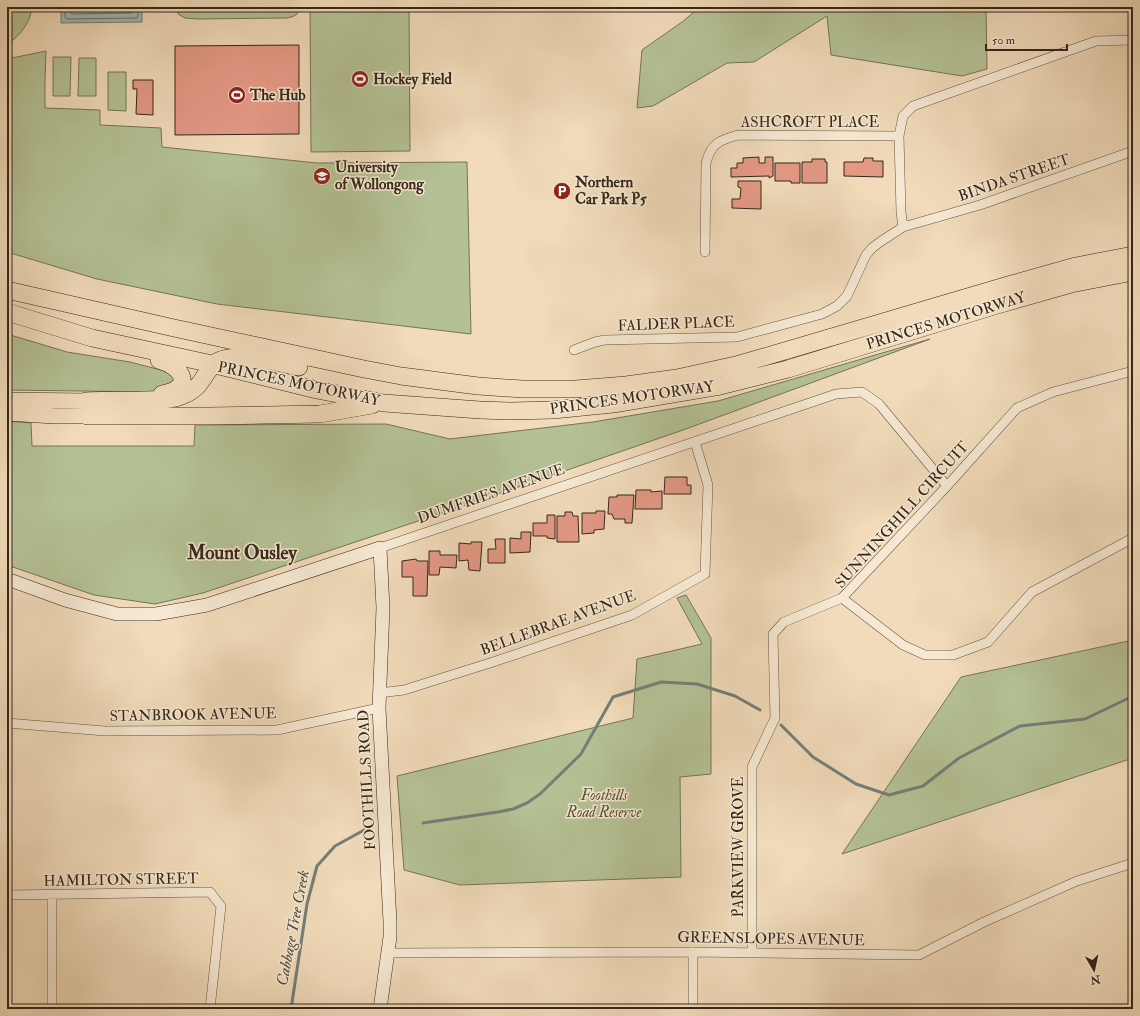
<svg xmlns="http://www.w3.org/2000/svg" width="1140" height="1016" font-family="'IM FELL Double Pica',serif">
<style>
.green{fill:#b4c194;stroke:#757457}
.water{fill:#9cbab6;stroke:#737f78}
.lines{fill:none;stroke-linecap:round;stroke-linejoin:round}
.shore{stroke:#697068;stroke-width:1}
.stream{stroke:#737f78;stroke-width:3}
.building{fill:#e49985;stroke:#36271a}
.street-casing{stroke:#655442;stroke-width:10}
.secondary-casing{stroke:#36271a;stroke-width:14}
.primary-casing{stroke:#36271a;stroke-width:16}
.highway-casing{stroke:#36271a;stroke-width:18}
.street{stroke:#f6e8d2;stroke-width:9}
.secondary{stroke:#f6e8d2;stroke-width:13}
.primary{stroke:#f1dbba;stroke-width:15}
.highway{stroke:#f1dbba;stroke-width:17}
.labels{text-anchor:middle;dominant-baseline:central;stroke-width:3;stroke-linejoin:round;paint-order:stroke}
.poi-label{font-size:15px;font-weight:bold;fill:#36271a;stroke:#f6e8d2;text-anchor:start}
.street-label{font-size:15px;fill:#36271a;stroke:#f6e8d2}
.park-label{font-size:15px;font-style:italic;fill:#564e38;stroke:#f6e8d2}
.water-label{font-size:16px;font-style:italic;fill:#504c41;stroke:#f6e8d2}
.district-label{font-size:19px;font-weight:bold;fill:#36271a;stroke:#f6e8d2}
</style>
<rect width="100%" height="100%" fill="#f1dbba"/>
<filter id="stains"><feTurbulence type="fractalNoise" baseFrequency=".005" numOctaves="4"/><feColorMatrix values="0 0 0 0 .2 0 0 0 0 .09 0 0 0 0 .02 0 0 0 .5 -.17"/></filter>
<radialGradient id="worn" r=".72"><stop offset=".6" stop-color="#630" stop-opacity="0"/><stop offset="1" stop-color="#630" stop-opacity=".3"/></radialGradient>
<path class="green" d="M7,7H32C30,24 20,35 7,45Z
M176,7H302C298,15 294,17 286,18L197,19L185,18L178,14Z
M310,7H409L410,151L311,152Z
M700,7H986L987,69L962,76L831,55L827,16L754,62L727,63L653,106L637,108L642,50L682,22Z
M46,51L45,80V108L100,110V125L161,128L162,147L317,163L467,162L471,334L217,304L97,279L7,252V59Z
M53,57H71L70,96H53Z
M79,58H96V96H78Z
M108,72H126V111L108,110Z
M7,334L67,352L130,362L165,371L175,379L173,385L153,392L7,390Z
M930,339L686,429L472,503L203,593L155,604L94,595L7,565V421L31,423L32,446H194L195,425L386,424L450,439L593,422L718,401Z
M686,595L711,638V774L680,777L681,877L460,885L404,870L397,776L633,718L637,659L702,644L677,598Z
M1133,640V758L842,854L961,677Z"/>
<path class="water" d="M61,7H142V22L61,23Z"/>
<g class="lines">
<path class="shore" d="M65,7V17L67,19L137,18L138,16V7
M70,7V12L72,14L131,13L133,12V7
M77,7H126"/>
<path class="stream" d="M781,725L813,757L856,784L889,795L923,786L959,758L1020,726L1085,719L1133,696
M423,823L498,812L513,809L527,803L540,794L581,754L613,697L661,682L697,684L735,696L760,710
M291,1009L307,904L317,866L335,846L366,829"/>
</g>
<path class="building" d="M299,45V134L175,135V46Z
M133,80H153V115L136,114L137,89H133Z
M759,157V163H765V157H773V176L769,178V176L731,177V168H737V163H743V158Z
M864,158H873V161H883V177L844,176V162H863Z
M812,159H825V162H827V183H802V162H812Z
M775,163H800V183H791V181H775Z
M738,181H761V209L732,208V199H740L741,188L738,187Z
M665,477H687V485H691V494H664Z
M636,490H651V492L662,491V509H635Z
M617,495H634L632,523H625V519H614L612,514H608L609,497H617Z
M596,511H605L604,529L594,530V533L582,534V513H596Z
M565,512H572L573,516H578L579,542H557V516H565Z
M547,515H555V539L547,538V536H533V523H547Z
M521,532H531L530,552L510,553V538L521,539Z
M495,539H505V563H488V549H496Z
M471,542H482L480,571L469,570L468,560L459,561V543L471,544Z
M429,551H440V555H457L456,568L440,567L439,575H429Z
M416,559L417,561H428L427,596H413V577H402V561Z"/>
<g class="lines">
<defs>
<path id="street" d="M903,227L901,212L899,136L903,116L913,106L1096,41L1133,40
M705,252L706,163C711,143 720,140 738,135L899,136
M574,350L595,342L605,340L737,337L822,314L837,306L847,296L866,255L872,248L880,242L903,227L980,205L1133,151
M380,548L836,394L862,392L879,404L947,486
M842,598L903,645L925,655H953L988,642L1032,592L1133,538
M379,693L404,690L493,662L632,615L705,574L708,485L695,442
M7,723L105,731L277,730L379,708
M7,895L210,892L221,906L210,1009
M693,952V1009
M388,953L693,952L919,955L984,922L1077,881L1133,863
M752,953V767L775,718L773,634L784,622L842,598L947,486L1017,408L1053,392L1133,371
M52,1009V895"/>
<path id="secondary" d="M7,579L65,600L117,614H156L207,605L380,548L383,608L379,708L390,922V937L380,1009"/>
<path id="primary" d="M7,400L86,401
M7,413L54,416H87"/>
<path id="highway" d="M7,290L174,328L364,369L401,376L478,386L522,389H576L626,385L677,378L740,364L1012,284L1076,266L1133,255
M7,312L92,338L203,362L317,390L384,403L480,410L511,411L553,410L613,404L720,386L788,369L994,306L1071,284L1133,272
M159,360C184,367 194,388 162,394
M86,401C105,400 123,400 141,400C155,399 171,401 184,395C201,388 202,377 213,365C230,348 278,363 299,367
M87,416H208L320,414L372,405"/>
</defs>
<use href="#street" class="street-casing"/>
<use href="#secondary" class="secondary-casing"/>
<use href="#primary" class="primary-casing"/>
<use href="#highway" class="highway-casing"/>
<use href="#street" class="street"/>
<use href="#secondary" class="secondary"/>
<use href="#primary" class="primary"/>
<use href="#highway" class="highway"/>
</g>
<defs>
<symbol id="stadium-disc" viewBox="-11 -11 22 22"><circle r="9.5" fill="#8f2418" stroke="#f6e8d2"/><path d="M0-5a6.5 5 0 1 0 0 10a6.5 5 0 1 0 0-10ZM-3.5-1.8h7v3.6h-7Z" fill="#fff"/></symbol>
<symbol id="university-disc" viewBox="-11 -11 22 22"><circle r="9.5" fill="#8f2418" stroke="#f6e8d2"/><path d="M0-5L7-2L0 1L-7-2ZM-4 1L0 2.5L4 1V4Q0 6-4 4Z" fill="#fff"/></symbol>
<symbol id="parking-disc" viewBox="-11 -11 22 22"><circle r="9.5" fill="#8f2418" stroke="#f6e8d2"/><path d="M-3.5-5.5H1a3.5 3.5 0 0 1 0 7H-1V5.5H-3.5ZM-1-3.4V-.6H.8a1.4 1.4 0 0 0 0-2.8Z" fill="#fff"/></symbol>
</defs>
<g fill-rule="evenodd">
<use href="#stadium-disc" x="350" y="69" width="20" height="20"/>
<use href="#stadium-disc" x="227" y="85" width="20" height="20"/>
<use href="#university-disc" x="312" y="166" width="20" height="20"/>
<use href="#parking-disc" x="552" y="181" width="20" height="20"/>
</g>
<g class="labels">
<g class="poi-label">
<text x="373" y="79">Hockey Field</text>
<text x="250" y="95">The Hub</text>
<text x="335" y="167">University<tspan x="335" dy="17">of Wollongong</tspan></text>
<text x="575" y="182">Northern<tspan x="575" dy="17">Car Park P5</tspan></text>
</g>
<g class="street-label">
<text x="810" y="122">ASHCROFT PLACE</text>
<text transform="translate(1014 178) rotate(-19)">BINDA STREET</text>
<text transform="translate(946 321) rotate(-17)">PRINCES MOTORWAY</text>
<text transform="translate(676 324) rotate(-2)">FALDER PLACE</text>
<text transform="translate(299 384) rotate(12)">PRINCES MOTORWAY</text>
<text transform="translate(632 398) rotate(-8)">PRINCES MOTORWAY</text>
<text transform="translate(491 494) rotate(-19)">DUMFRIES AVENUE</text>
<text transform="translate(902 515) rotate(-48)">SUNNINGHILL CIRCUIT</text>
<text transform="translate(558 623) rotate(-20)">BELLEBRAE AVENUE</text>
<text transform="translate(193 715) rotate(-1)">STANBROOK AVENUE</text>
<text transform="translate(367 780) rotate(-93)">FOOTHILLS ROAD</text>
<text transform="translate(738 847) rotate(-90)">PARKVIEW GROVE</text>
<text transform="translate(121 880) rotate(-1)">HAMILTON STREET</text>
<text transform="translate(771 939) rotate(1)">GREENSLOPES AVENUE</text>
</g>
<g class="park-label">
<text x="604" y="795">Foothills<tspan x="604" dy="17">Road Reserve</tspan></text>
</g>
<g class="water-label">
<text transform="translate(293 928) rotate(-79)">Cabbage Tree Creek</text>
</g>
<g class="district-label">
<text x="242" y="553">Mount Ousley</text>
</g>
</g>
<rect width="1140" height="1016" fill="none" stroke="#f1dbba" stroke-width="24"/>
<rect x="8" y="8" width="1124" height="1000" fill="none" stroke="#36271a" stroke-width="2"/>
<rect x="12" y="12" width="1116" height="992" fill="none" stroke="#36271a"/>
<g transform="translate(1094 970) rotate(171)" stroke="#f6e8d2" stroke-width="3" paint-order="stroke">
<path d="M0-3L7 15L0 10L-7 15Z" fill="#36271a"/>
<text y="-6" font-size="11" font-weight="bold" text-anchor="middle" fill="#36271a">N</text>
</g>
<path d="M986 44v6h81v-6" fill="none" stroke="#36271a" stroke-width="2"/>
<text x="992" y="44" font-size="12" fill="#36271a" stroke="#f6e8d2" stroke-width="3" paint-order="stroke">50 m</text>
<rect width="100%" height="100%" filter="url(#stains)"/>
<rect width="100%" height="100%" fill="url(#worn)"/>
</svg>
